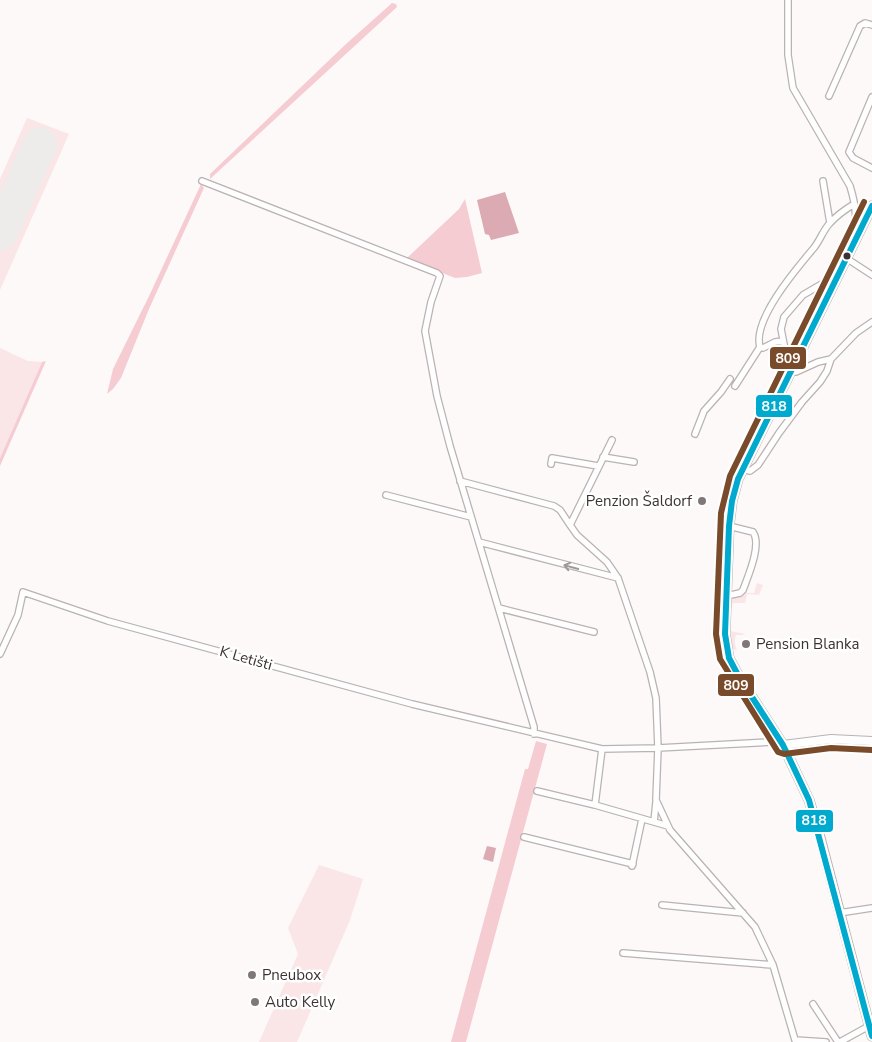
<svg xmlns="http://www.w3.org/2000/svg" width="872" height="1042" font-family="'Nunito Sans',sans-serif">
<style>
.green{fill:#fae5e7}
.forest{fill:#f6ccd3}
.water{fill:#dcaab2}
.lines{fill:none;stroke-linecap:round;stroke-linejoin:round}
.runway{stroke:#eeebeb;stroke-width:34}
.minor-casing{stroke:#bab2b3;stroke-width:8}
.tertiary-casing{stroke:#bab2b3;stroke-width:10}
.secondary-casing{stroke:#bab2b3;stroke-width:11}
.minor{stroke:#fffefe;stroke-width:5.5}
.tertiary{stroke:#fffefe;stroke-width:8}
.secondary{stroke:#fffefe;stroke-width:9}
.bus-1-casing{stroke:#fff;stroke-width:10}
.bus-2-casing{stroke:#fff;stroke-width:10}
.bus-1{stroke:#00a9ce;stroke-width:6}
.bus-2{stroke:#7a4b2a;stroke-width:6}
.oneway{stroke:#9e9898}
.bus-dot{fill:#3e3133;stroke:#fff;stroke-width:2}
.poi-dot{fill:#817778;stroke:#fff;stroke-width:2}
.labels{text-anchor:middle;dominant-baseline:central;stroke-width:5;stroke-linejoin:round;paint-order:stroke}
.poi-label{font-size:15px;fill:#3e3133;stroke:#fff;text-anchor:start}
.street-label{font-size:15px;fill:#3e3133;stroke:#fff}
.line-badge{stroke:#fff;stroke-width:2}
.badge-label{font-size:14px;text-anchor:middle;font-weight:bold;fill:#fff}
</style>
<rect width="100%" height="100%" fill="#fdf9f9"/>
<path class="green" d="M27,118L69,134L0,290V179Z
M0,348L28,361L42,362L0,458Z
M750,575L746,589L747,593H754L757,583L763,585L759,595L747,594L745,603H731L732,595L742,594Z
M731,631L745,634L743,635H736C734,641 735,644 737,650L732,649L730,645Z
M319,865L363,879L350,920L297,1042H259L298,954L288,928Z"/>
<path class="forest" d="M392,3L396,4L397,7L210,179V174L346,44Z
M201,184L204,188L149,309L121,378L113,389L107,394L113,369L150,294Z
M465,199L482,273L467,277L455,278L402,257L407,258L459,209Z
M46,361L0,466V458L42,362Z
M536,741L547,744L466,1042H451L525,769H528Z"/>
<path class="water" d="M505,192L519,233L491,240L489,235L485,234L477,200Z
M487,846L496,848L493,862L483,859Z"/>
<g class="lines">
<path class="runway" d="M0,234L40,144"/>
<defs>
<path id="minor" d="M788,0V55L793,88L850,186C853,196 857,211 855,221C852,240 837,259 828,274L827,281L803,295L784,317L781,329L785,349L783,366L790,371L796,372L818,362L831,359L856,333L872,322
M829,96L860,26L865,23L872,25
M872,97L849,152L853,158L872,168
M202,181L437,273L440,276L431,302L425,331L437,396L450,446L534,727V734
M823,181L830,223
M846,258L872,275
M783,341L775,342L763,348L760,347C752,320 797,268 813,249C820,241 823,230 830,223C837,215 846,209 854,204
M735,386L760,347
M695,434L704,411L721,392L730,379
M612,440L570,525L577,535L607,562L618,578L650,672L656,698L658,748L656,800L670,830L755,927L773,965L795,1040L826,1042
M603,457L634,462
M551,464L552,458L598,466
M742,469L750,471L758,465L779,433L802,402L820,382L827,371L831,359
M460,481L554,506L560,510L570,525
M386,495L471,517
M479,542L618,578
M726,596L740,593L743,590C748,576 762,545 753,532L729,526
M499,608L594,632
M0,654L18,615L23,592L108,621L412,704L602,749L658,748L771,742L783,745
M602,749L595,805L668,826
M537,791L595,805
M654,822L656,802
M524,837L633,864
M632,866L642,819
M662,905L743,913
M839,913L872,908
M623,953L773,965
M813,1004L838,1042
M840,1042L869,1026"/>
<path id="tertiary" d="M783,745L831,739L872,741"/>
<path id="secondary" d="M872,206L738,479L732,501L729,526L725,634L729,658L739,677L783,745L809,800L818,830L872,1036"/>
</defs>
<use href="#minor" class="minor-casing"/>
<use href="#tertiary" class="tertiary-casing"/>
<use href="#secondary" class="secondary-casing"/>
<use href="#minor" class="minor"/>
<use href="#tertiary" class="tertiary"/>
<use href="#secondary" class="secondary"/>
<defs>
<path id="bus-1" d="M872,206L738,479L732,501L729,526L725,634L729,658L739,677L783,745L809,800L872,1036"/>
<path id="bus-2" d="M864,202L730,476L721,513L716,634L720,659L778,752L784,754L831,748L872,750"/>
</defs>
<use href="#bus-1" class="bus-1-casing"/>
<use href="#bus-2" class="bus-2-casing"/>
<use href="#bus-1" class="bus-1"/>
<use href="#bus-2" class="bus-2"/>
</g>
<defs><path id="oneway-shaft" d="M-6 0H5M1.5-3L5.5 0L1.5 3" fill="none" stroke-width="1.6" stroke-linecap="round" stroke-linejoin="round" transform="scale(1.25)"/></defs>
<use class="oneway" href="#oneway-shaft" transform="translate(571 567) rotate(-165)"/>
<circle class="bus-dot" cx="847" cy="256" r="4.5"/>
<g class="poi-dot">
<circle cx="702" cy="501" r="5"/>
<circle cx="746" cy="644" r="5"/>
<circle cx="252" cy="975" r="5"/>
<circle cx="255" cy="1002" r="5"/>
</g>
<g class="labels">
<g class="poi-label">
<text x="692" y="501" text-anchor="end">Penzion Šaldorf</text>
<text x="756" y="644">Pension Blanka</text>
<text x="262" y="975">Pneubox</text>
<text x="265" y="1002">Auto Kelly</text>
</g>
<g class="street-label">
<text transform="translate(246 658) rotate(16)">K Letišti</text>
</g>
</g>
<g class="line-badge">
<rect x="769" y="346" width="38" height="24" rx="5" fill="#7a4b2a"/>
<rect x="755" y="394" width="38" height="24" rx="5" fill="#00a9ce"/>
<rect x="717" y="673" width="38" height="24" rx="5" fill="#7a4b2a"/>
<rect x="795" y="809" width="39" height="24" rx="5" fill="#00a9ce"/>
</g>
<g class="badge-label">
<text x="788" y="363">809</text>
<text x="774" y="411">818</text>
<text x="736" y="690">809</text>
<text x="814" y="825">818</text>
</g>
</svg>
